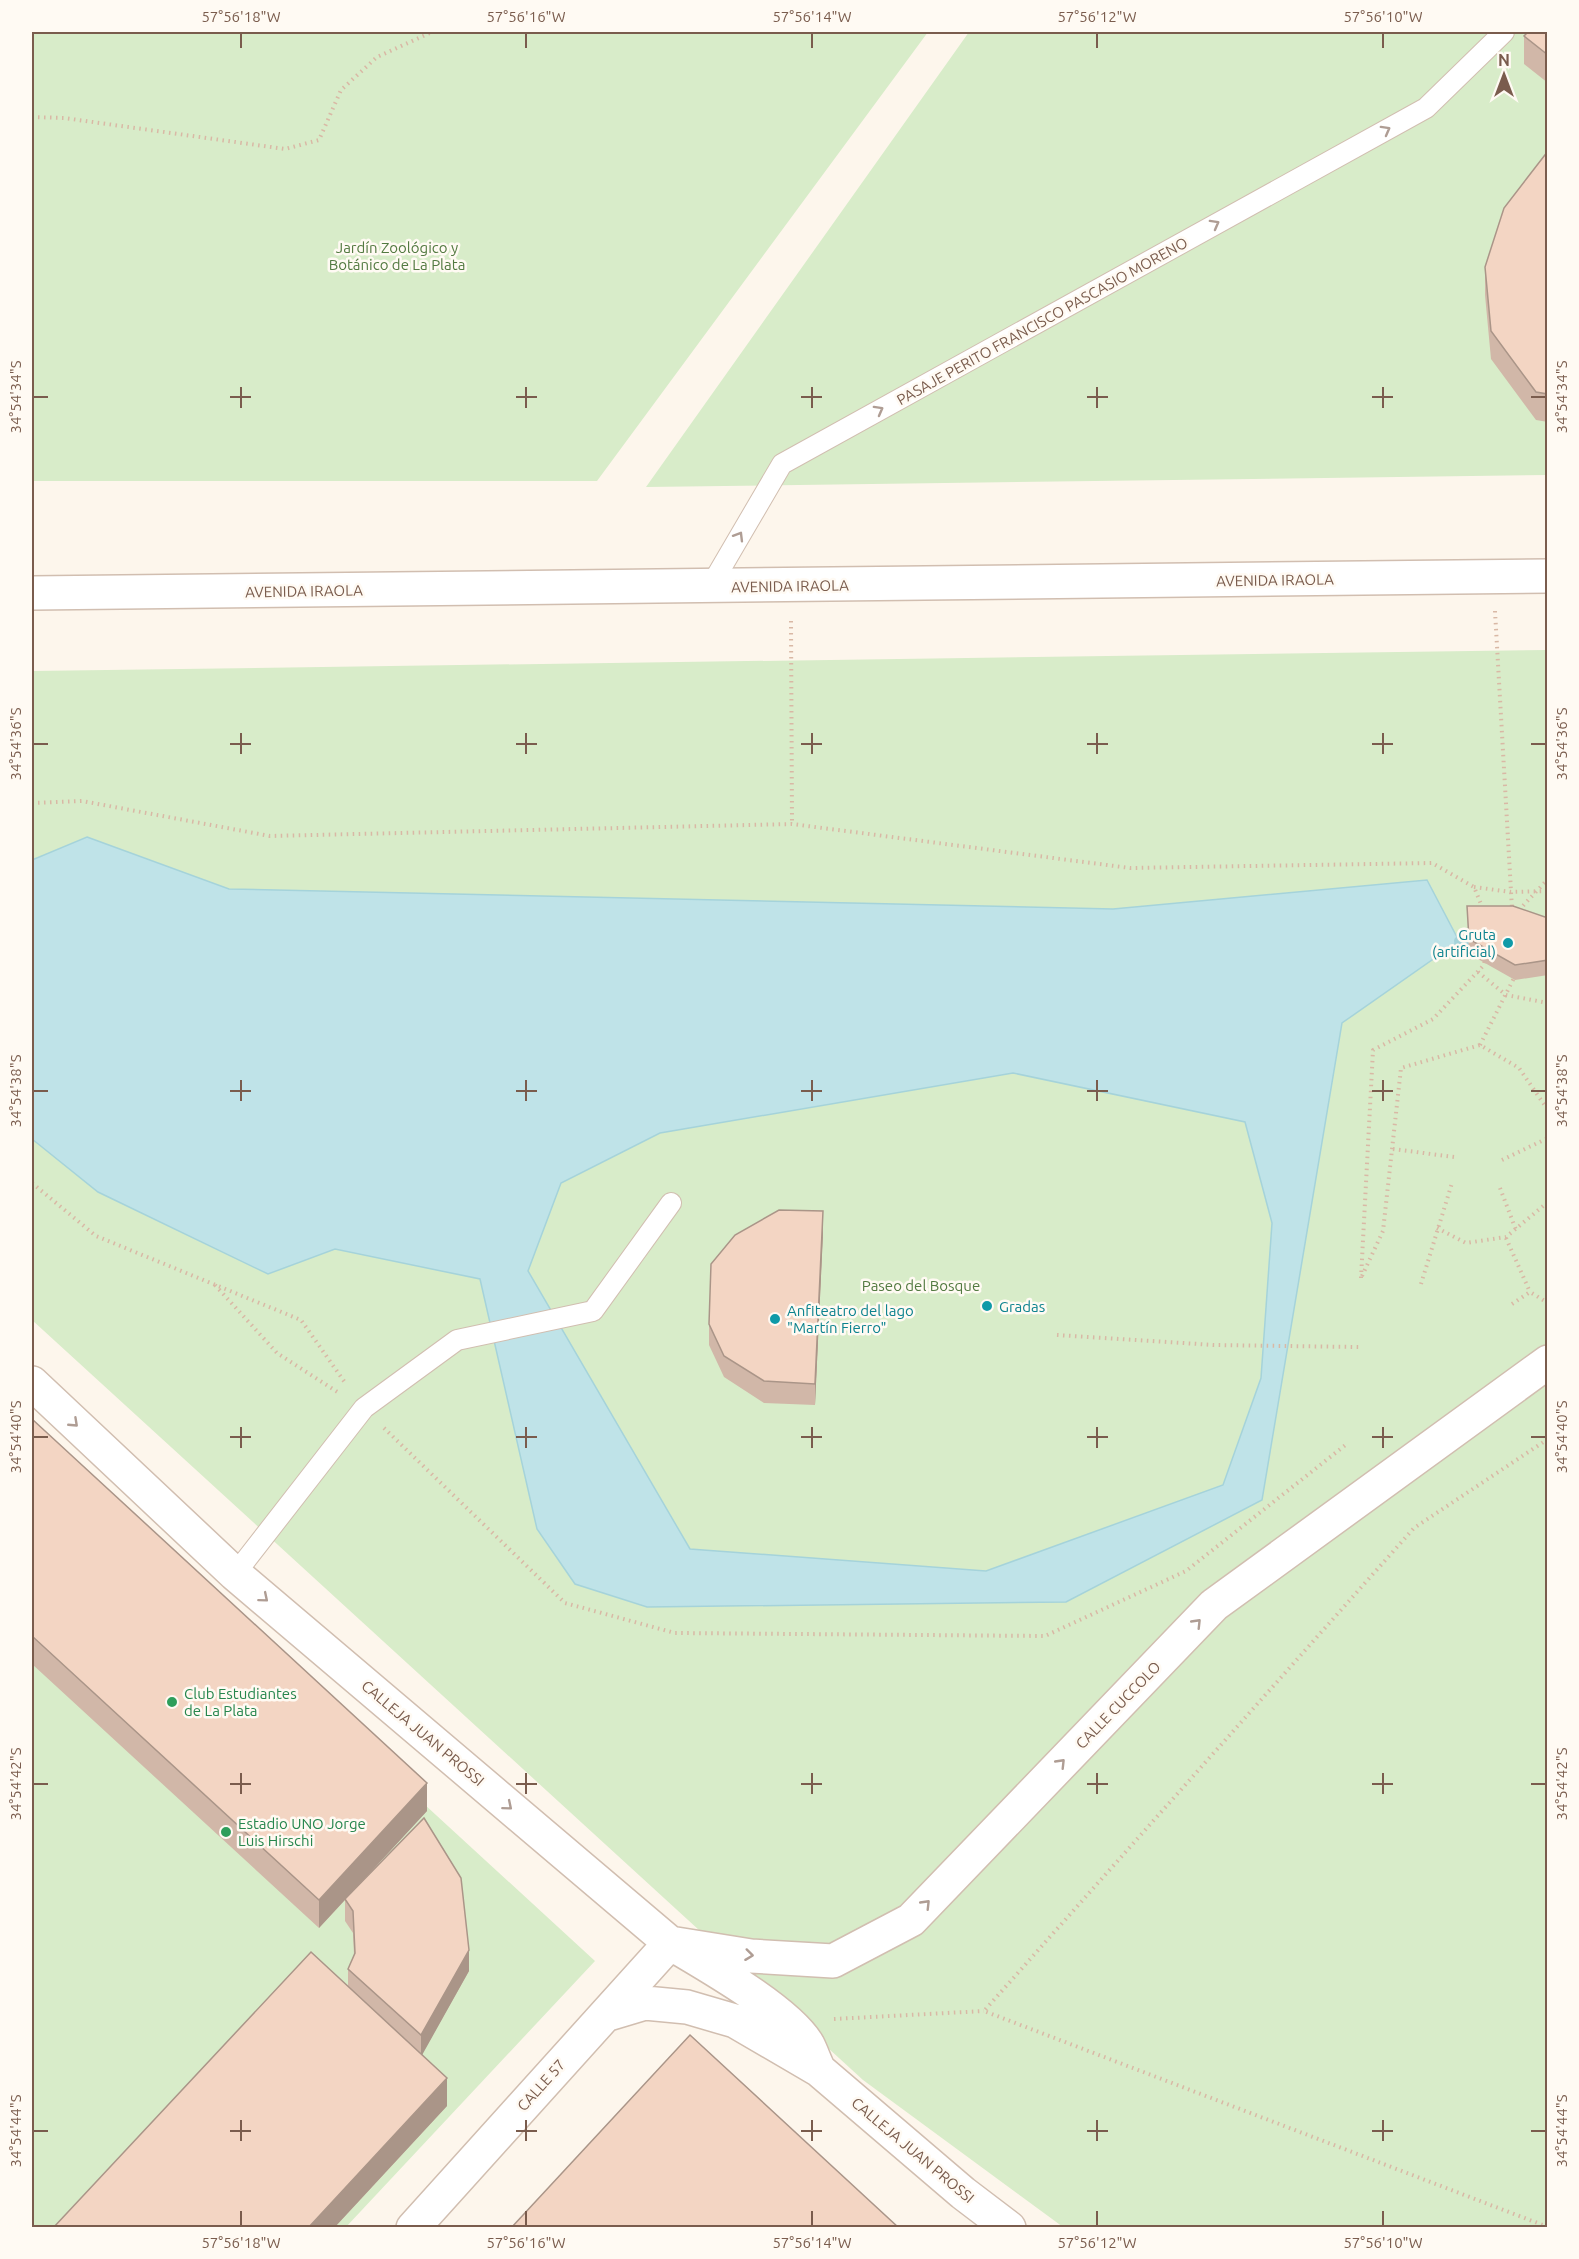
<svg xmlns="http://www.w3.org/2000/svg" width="1579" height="2259" font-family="Ubuntu,sans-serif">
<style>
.green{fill:#d8ecc9}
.water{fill:#bfe3e8;stroke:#a5d3da;stroke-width:1.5;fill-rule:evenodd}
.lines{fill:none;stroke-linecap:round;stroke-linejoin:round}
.stream{stroke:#a5d3da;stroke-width:10}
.lane-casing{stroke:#d1beb0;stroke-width:22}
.street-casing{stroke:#d1beb0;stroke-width:36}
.path{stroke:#d9b8a5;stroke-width:4;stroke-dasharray:1.5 4.5;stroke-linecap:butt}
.lane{stroke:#fff;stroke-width:20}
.street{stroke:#fff;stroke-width:33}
.wall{fill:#d1b7a8}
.shaded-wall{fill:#aa9588}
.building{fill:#f3d5c3;stroke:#aa9588;stroke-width:1.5}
.oneway{stroke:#af9d94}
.ticks{fill:none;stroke:#7a5c4d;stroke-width:2}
.culture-dot{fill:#0f9aa8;stroke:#fffaf3;stroke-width:2}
.leisure-dot{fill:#2e9e5b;stroke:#fffaf3;stroke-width:2}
.labels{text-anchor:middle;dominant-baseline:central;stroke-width:5;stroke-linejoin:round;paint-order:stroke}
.park-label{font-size:15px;fill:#537a41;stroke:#fffaf3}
.street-label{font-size:15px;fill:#7a5c4d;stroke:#fffaf3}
.culture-label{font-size:15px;fill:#0d838f;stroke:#fffaf3;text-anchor:start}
.leisure-label{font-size:15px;fill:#27864d;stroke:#fffaf3;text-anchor:start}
.neatline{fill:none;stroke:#7a5c4d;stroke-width:2}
.ticks-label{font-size:15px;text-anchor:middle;fill:#7a5c4d}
</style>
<rect width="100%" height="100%" fill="#fdf6ec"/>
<path class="green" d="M32,32H928L597,481H32Z
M969,32H1547V475L646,487Z
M1547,650V2227H1063L863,2080L32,1320V671Z
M32,1444L595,1961L346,2227H32Z"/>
<path class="water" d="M87,837L229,889L1113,909L1427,880L1459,941L1342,1023L1262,1500L1066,1602L647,1607L575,1584L537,1529L480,1279L335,1249L268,1274L98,1192L32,1139V860ZM1013,1073L1245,1122L1272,1223L1261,1378L1223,1485L986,1571L690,1549L528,1271L561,1183L660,1133Z"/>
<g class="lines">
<path class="stream" d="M1459,941L1481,943"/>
<defs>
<path id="lane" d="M710,587L782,464L1426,108L1504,32
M235,1574L364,1408L457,1340L593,1311L671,1203"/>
<path id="street" d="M32,593L1548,576
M32,1383L235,1574L670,1943C705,1964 789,2011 808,2045C812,2053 815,2062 819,2070
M670,1943L751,1956L833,1961L911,1920L1214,1605L1548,1362
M605,2015L645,2003L687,2007L735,2021L819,2070L963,2193L1009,2228
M413,2228L670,1943"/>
</defs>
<use href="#lane" class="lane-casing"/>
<use href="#street" class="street-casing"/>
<path class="path" d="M32,117L64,118L285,149L319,140L341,90L377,57L432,32
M1495,611L1512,909
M791,621L792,824
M32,803L82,801L270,836L792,824L1130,868L1432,863L1474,887L1483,909
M1474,887L1511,892L1548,891
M1519,910L1548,879
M1478,972L1506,995L1548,1003
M1480,1045L1515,976
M1393,1149L1454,1157
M1502,1160L1548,1138
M32,1183L96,1236L301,1320L346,1384
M1500,1188L1516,1230
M1437,1228L1466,1243L1506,1237L1548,1202
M1506,1238L1530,1292
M1362,1276L1383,1231L1401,1068L1480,1045L1519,1068L1548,1110
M1361,1278L1373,1050L1433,1019L1484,965L1485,958
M1421,1284L1452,1183
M215,1285L277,1353L339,1393
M1512,1304L1530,1292L1548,1303
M1057,1335L1214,1345L1359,1347
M384,1428L565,1603L675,1633L1045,1636L1186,1571L1348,1443
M1548,1439L1414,1528L984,2011L1548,2227
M834,2019L984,2011"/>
<use href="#lane" class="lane"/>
<use href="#street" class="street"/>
</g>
<path class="wall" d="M1548,32V83L1524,64V36Z
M1548,151V422L1536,420L1491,359L1485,295V267Z
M1467,906L1548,918V975L1515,980L1469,954Z
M823,1233L815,1405L764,1403L724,1377L709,1345V1324Z
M32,1419L427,1811L365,1878L469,1971L422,2054L447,2106L334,2228H53L348,1986V1969L354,1955L353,1933L345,1921V1900L319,1928L32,1664Z"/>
<path class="shaded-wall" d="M823,1211V1233L815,1405V1384Z
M427,1783V1811L319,1928V1900Z
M469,1950V1971L421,2057V2035Z
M447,2078V2106L334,2228H308Z"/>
<path class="building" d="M1528,32H1548V55L1524,36Z
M1548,151V394L1536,392L1491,331L1485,267L1504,208Z
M1467,906H1513L1548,918V960L1515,965L1469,939Z
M779,1210L823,1211L815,1384L764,1381L724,1356L709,1324L711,1264L735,1235Z
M32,1419L427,1783L319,1900L32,1636Z
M424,1818L461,1878L469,1950L421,2035L348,1969L355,1953L353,1911L345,1899Z
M311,1952L447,2078L308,2228H53Z
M690,2035L899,2228H511Z"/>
<defs><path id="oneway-chevron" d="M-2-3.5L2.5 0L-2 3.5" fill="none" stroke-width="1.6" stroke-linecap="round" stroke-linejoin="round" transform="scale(1.5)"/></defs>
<g class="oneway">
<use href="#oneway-chevron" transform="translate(1386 130) rotate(-29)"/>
<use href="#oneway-chevron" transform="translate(1215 224) rotate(-29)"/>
<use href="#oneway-chevron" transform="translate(879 410) rotate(-29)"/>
<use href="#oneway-chevron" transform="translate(739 536) rotate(-59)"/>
<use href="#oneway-chevron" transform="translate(74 1423) rotate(43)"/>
<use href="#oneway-chevron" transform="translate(264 1598) rotate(40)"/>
<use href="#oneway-chevron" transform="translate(1197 1623) rotate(-46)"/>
<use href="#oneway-chevron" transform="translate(1061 1763) rotate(-46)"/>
<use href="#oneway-chevron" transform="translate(508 1806) rotate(40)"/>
<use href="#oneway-chevron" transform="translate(926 1904) rotate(-46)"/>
<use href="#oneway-chevron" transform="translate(749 1955) rotate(7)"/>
</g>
<path class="ticks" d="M241,33V48M526,33V48M812,33V48M1097,33V48M1383,33V48M241,387V408M526,387V408M812,387V408M1097,387V408M1383,387V408M33,397H48M230,397H251M516,397H537M801,397H822M1087,397H1108M1372,397H1393M1531,397H1546M241,733V754M526,733V754M812,733V754M1097,733V754M1383,733V754M33,744H48M230,744H251M516,744H537M801,744H822M1087,744H1108M1372,744H1393M1531,744H1546M241,1080V1101M526,1080V1101M812,1080V1101M1097,1080V1101M1383,1080V1101M33,1091H48M230,1091H251M516,1091H537M801,1091H822M1087,1091H1108M1372,1091H1393M1531,1091H1546M241,1427V1448M526,1427V1448M812,1427V1448M1097,1427V1448M1383,1427V1448M33,1437H48M230,1437H251M516,1437H537M801,1437H822M1087,1437H1108M1372,1437H1393M1531,1437H1546M241,1773V1794M526,1773V1794M812,1773V1794M1097,1773V1794M1383,1773V1794M33,1784H48M230,1784H251M516,1784H537M801,1784H822M1087,1784H1108M1372,1784H1393M1531,1784H1546M241,2120V2141M526,2120V2141M812,2120V2141M1097,2120V2141M1383,2120V2141M33,2131H48M230,2131H251M516,2131H537M801,2131H822M1087,2131H1108M1372,2131H1393M1531,2131H1546M241,2211V2226M526,2211V2226M812,2211V2226M1097,2211V2226M1383,2211V2226"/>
<g class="culture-dot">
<circle cx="1508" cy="943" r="6"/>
<circle cx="987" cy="1306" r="6"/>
<circle cx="775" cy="1319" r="6"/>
</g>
<g class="leisure-dot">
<circle cx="172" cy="1702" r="6"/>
<circle cx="226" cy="1832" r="6"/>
</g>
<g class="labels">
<g class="park-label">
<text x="397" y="247">Jardín Zoológico y<tspan x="397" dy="17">Botánico de La Plata</tspan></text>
<text x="921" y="1285">Paseo del Bosque</text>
</g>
<g class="street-label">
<text transform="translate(1042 321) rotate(-29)">PASAJE PERITO FRANCISCO PASCASIO MORENO</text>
<text transform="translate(1275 580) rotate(-1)">AVENIDA IRAOLA</text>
<text transform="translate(790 586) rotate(-1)">AVENIDA IRAOLA</text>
<text transform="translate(304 591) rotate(-1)">AVENIDA IRAOLA</text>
<text transform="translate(1118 1705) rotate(-46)">CALLE CUCCOLO</text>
<text transform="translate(423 1733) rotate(40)">CALLEJA JUAN PROSSI</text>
<text transform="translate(541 2085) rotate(-48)">CALLE 57</text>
<text transform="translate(913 2150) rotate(40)">CALLEJA JUAN PROSSI</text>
</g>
<g class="culture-label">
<text x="1496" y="934" text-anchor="end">Gruta<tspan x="1496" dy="17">(artificial)</tspan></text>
<text x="999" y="1306">Gradas</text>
<text x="787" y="1310">Anfiteatro del lago<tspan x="787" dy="17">"Martín Fierro"</tspan></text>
</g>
<g class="leisure-label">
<text x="184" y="1693">Club Estudiantes<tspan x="184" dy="17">de La Plata</tspan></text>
<text x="238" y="1823">Estadio UNO Jorge<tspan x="238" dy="17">Luis Hirschi</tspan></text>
</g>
</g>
<rect width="1579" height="2259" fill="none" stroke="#fffaf3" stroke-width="66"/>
<g transform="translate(1504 75)" stroke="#fffaf3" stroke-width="4.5" paint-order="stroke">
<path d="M0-4.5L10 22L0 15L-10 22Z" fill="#7a5c4d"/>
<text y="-9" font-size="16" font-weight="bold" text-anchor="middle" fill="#7a5c4d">N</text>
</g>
<rect x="33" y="33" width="1513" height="2193" class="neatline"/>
<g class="ticks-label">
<text x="241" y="22">57°56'18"W</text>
<text x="526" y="22">57°56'16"W</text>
<text x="812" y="22">57°56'14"W</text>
<text x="1097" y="22">57°56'12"W</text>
<text x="1383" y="22">57°56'10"W</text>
<text transform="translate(16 397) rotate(-90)" y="5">34°54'34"S</text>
<text transform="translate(1562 397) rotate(-90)" y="5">34°54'34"S</text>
<text transform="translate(16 744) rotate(-90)" y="5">34°54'36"S</text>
<text transform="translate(1562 744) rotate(-90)" y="5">34°54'36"S</text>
<text transform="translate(16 1091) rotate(-90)" y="5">34°54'38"S</text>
<text transform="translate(1562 1091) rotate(-90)" y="5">34°54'38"S</text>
<text transform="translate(16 1437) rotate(-90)" y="5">34°54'40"S</text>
<text transform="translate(1562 1437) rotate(-90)" y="5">34°54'40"S</text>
<text transform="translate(16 1784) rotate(-90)" y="5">34°54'42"S</text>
<text transform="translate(1562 1784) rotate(-90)" y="5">34°54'42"S</text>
<text transform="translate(16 2131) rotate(-90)" y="5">34°54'44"S</text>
<text transform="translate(1562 2131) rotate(-90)" y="5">34°54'44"S</text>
<text x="241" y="2248">57°56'18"W</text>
<text x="526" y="2248">57°56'16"W</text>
<text x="812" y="2248">57°56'14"W</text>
<text x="1097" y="2248">57°56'12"W</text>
<text x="1383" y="2248">57°56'10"W</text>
</g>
</svg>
